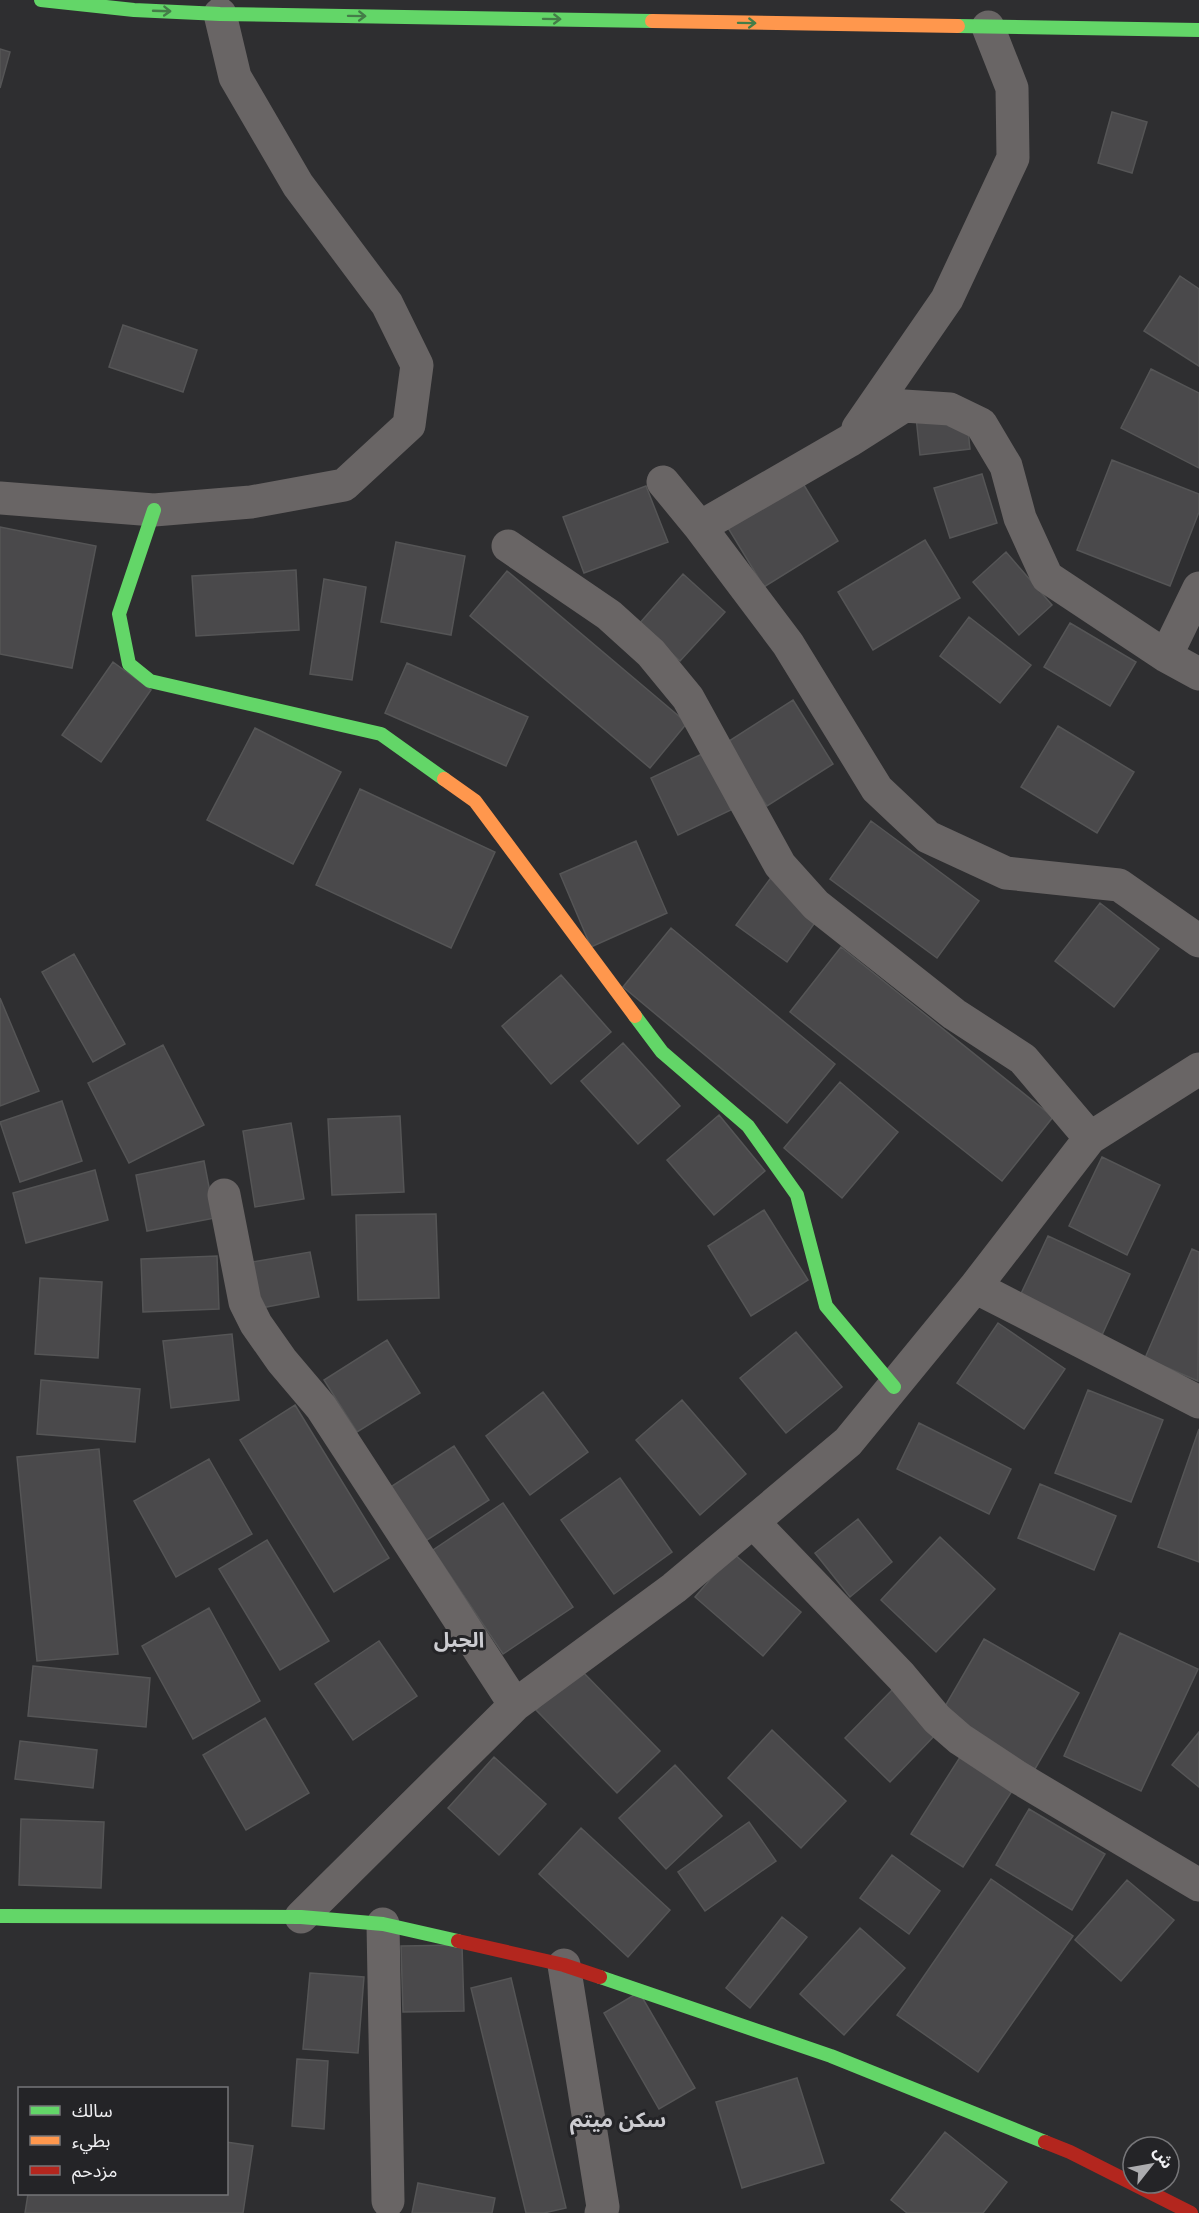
<svg xmlns="http://www.w3.org/2000/svg" width="1199" height="2213" font-family="Mulish,'Noto Sans Arabic',sans-serif">
<style>
.building{fill:#4a494b;stroke:#555556;stroke-width:1.5}
.lines{fill:none;stroke-linecap:round;stroke-linejoin:round}
.street{stroke:#696565;stroke-width:33}
.fast{stroke:#63d668;stroke-width:14}
.slow{stroke:#ff974d;stroke-width:14}
.jam{stroke:#b3261e;stroke-width:14}
.oneway{stroke:#447d48}
.labels{text-anchor:middle;dominant-baseline:central;stroke-width:6;stroke-linejoin:round;paint-order:stroke}
.district-label{font-size:21px;font-weight:bold;fill:#ccccd1;stroke:#242427}
</style>
<rect width="100%" height="100%" fill="#2e2e30"/>
<path class="building" d="M0,49L10,52L0,88Z
M1112,112L1147,122L1132,173L1098,163Z
M1180,276L1199,289V366L1144,331Z
M123,325L197,350L183,392L109,367Z
M1151,369L1199,393V468L1121,428Z
M966,412L970,449L920,455L916,417Z
M1112,460L1199,494V512L1170,586L1077,550Z
M796,472L838,541L764,587L722,518Z
M982,474L997,523L950,538L934,488Z
M646,486L668,542L584,573L563,517Z
M0,527L96,546L72,668L0,654Z
M925,540L960,598L873,650L838,592Z
M396,542L465,556L451,635L381,622Z
M1006,552L1052,605L1019,635L973,582Z
M296,570L299,630L196,636L192,576Z
M507,571L687,723L650,768L470,616Z
M683,574L725,612L680,661L639,624Z
M324,579L366,587L352,680L310,674Z
M969,617L1031,665L1000,703L940,656Z
M1070,623L1136,662L1110,706L1044,667Z
M113,662L151,690L101,762L62,735Z
M407,663L528,717L506,766L385,713Z
M793,700L833,764L767,806L726,743Z
M1058,726L1134,772L1097,833L1021,787Z
M255,728L341,772L293,864L207,820Z
M704,753L731,810L678,835L651,778Z
M360,789L495,852L451,948L316,885Z
M871,821L979,901L937,958L830,879Z
M636,841L667,913L591,947L560,874Z
M781,864L831,900L787,962L736,925Z
M1100,903L1159,949L1114,1007L1055,961Z
M671,928L835,1064L787,1123L623,987Z
M841,947L1053,1117L1002,1181L790,1012Z
M74,954L125,1044L93,1062L42,972Z
M561,975L611,1032L551,1084L502,1026Z
M0,998L39,1091L0,1106Z
M623,1043L680,1106L638,1144L581,1081Z
M163,1045L204,1125L129,1163L88,1083Z
M840,1082L898,1132L842,1198L784,1148Z
M62,1101L82,1161L20,1182L0,1122Z
M719,1115L765,1171L714,1215L667,1160Z
M400,1116L404,1192L332,1195L328,1119Z
M291,1123L304,1199L255,1207L243,1131Z
M1102,1157L1160,1185L1127,1255L1069,1226Z
M204,1161L215,1218L147,1231L136,1175Z
M95,1170L108,1220L26,1243L13,1193Z
M764,1210L808,1280L751,1316L708,1246Z
M436,1214L439,1298L358,1300L356,1215Z
M1048,1236L1130,1274L1102,1335L1019,1298Z
M1192,1249L1199,1252L1198,1381L1145,1358Z
M310,1252L319,1297L261,1308L252,1262Z
M217,1256L219,1309L143,1312L141,1259Z
M40,1278L102,1282L98,1358L35,1354Z
M998,1323L1065,1369L1024,1429L957,1383Z
M796,1332L842,1387L786,1433L740,1378Z
M232,1334L239,1400L171,1408L163,1341Z
M387,1340L420,1393L357,1432L324,1380Z
M41,1380L140,1389L135,1442L37,1434Z
M1088,1390L1163,1420L1131,1502L1055,1473Z
M543,1392L588,1452L530,1495L486,1436Z
M682,1400L746,1474L700,1515L636,1440Z
M295,1405L389,1558L334,1592L240,1440Z
M919,1423L1011,1469L989,1514L897,1469Z
M1199,1429V1562L1158,1547Z
M454,1446L489,1500L424,1542L389,1488Z
M99,1449L118,1654L37,1661L17,1457Z
M209,1459L252,1534L176,1577L134,1501Z
M620,1478L672,1552L614,1594L561,1520Z
M1040,1484L1116,1516L1094,1570L1018,1538Z
M503,1503L573,1607L503,1654L433,1550Z
M858,1519L892,1562L850,1597L815,1553Z
M940,1537L995,1589L936,1652L881,1600Z
M267,1540L329,1641L280,1670L219,1569Z
M733,1553L801,1612L763,1656L695,1597Z
M209,1608L260,1701L193,1739L142,1646Z
M1120,1633L1198,1669L1141,1791L1064,1756Z
M984,1639L1079,1693L1035,1769L940,1715Z
M379,1641L417,1696L353,1740L315,1684Z
M33,1666L150,1678L146,1727L28,1716Z
M579,1668L660,1751L617,1793L536,1710Z
M895,1687L939,1731L890,1782L845,1738Z
M265,1718L309,1793L246,1830L203,1755Z
M772,1730L846,1801L801,1848L728,1778Z
M1199,1732V1787L1172,1765Z
M20,1741L97,1750L93,1788L15,1779Z
M962,1754L1014,1788L963,1867L911,1834Z
M494,1757L546,1804L499,1855L448,1808Z
M675,1765L722,1816L666,1869L619,1818Z
M1029,1809L1105,1854L1072,1910L996,1865Z
M21,1819L104,1822L101,1888L19,1885Z
M749,1822L776,1861L705,1911L678,1872Z
M581,1828L670,1910L628,1957L539,1874Z
M892,1855L940,1891L909,1934L860,1898Z
M991,1879L1073,1936L978,2072L897,2015Z
M1127,1880L1174,1920L1121,1981L1075,1940Z
M782,1917L807,1937L750,2008L726,1988Z
M860,1928L905,1968L844,2035L800,1994Z
M462,1945L464,2011L403,2012L401,1946Z
M310,1973L364,1977L358,2053L303,2049Z
M511,1978L566,2208L544,2213H526L471,1988Z
M639,1992L695,2088L659,2109L604,2013Z
M297,2059L328,2061L324,2129L292,2126Z
M797,2078L824,2163L742,2188L716,2102Z
M945,2132L1007,2182L983,2213H907L891,2200Z
M226,2142L253,2146L243,2213H25L28,2194H226Z
M418,2183L495,2198L492,2213H412Z"/>
<g class="lines">
<path class="street" d="M858,428L947,299L1013,158L1012,88L988,27
M663,482L700,527L788,644L877,789L928,837L1006,873L1119,885L1199,941
M0,498L154,510L251,502L344,485L409,425L417,365L387,304L298,185L235,77L220,14
M700,527L849,441L904,406L950,409L981,424L1006,466L1020,518L1047,577L1166,656L1199,674
M508,546L609,615L651,653L688,698L780,865L816,905L954,1014L1023,1059L1090,1138
M1166,656L1199,588
M224,1195L245,1302L256,1324L282,1361L321,1407L515,1705
M975,1287L1199,1402
M753,1522L901,1676L937,1719L960,1739L1019,1778L1199,1885
M301,1917L515,1705L674,1588L848,1442L975,1287L1090,1138L1199,1069
M383,1924L388,2201
M564,1965L603,2207L601,2213"/>
<path class="fast" d="M41,0L134,10L220,14L652,21
M958,26L1199,30
M154,510L119,614L129,664L150,681L381,734L444,779
M635,1016L662,1052L748,1126L797,1195L826,1306L894,1387
M0,1916L301,1917L383,1924L458,1941
M600,1977L831,2056L1045,2142"/>
<path class="slow" d="M652,21L958,26
M444,779L475,801L635,1016"/>
<path class="jam" d="M458,1941L564,1965L600,1977
M1045,2142L1070,2152L1191,2213"/>
</g>
<defs><path id="oneway-shaft" d="M-6 0H5M1.5-3L5.5 0L1.5 3" fill="none" stroke-width="1.6" stroke-linecap="round" stroke-linejoin="round" transform="scale(1.5)"/></defs>
<g class="oneway">
<use href="#oneway-shaft" transform="translate(162 11) rotate(2)"/>
<use href="#oneway-shaft" transform="translate(357 16) rotate(1)"/>
<use href="#oneway-shaft" transform="translate(552 19) rotate(1)"/>
<use href="#oneway-shaft" transform="translate(747 23) rotate(1)"/>
</g>
<g class="labels">
<g class="district-label">
<text x="459" y="1639">الجبل</text>
<text x="618" y="2119">سكن ميتم</text>
</g>
</g>
<rect x="18" y="2087" width="210" height="108" fill="#242427" stroke="#767679" stroke-width="1.5"/>
<rect x="30" y="2106" width="30" height="9" fill="#63d668" stroke="#767679" stroke-width="1.5"/>
<text x="72" y="2117" font-size="18" fill="#f0f0f3">سالك</text>
<rect x="30" y="2136" width="30" height="9" fill="#ff974d" stroke="#767679" stroke-width="1.5"/>
<text x="72" y="2147" font-size="18" fill="#f0f0f3">بطيء</text>
<rect x="30" y="2166" width="30" height="9" fill="#b3261e" stroke="#767679" stroke-width="1.5"/>
<text x="72" y="2177" font-size="18" fill="#f0f0f3">مزدحم</text>
<g transform="translate(1151 2165) rotate(59)"><circle r="28" fill="#242427" stroke="#767679" stroke-width="1.5"/>
<path d="M0-4.5L10 22L0 15L-10 22Z" fill="#acacaf"/>
<text y="-9" font-size="16" font-weight="bold" text-anchor="middle" fill="#f0f0f3">ش</text>
</g>
</svg>
